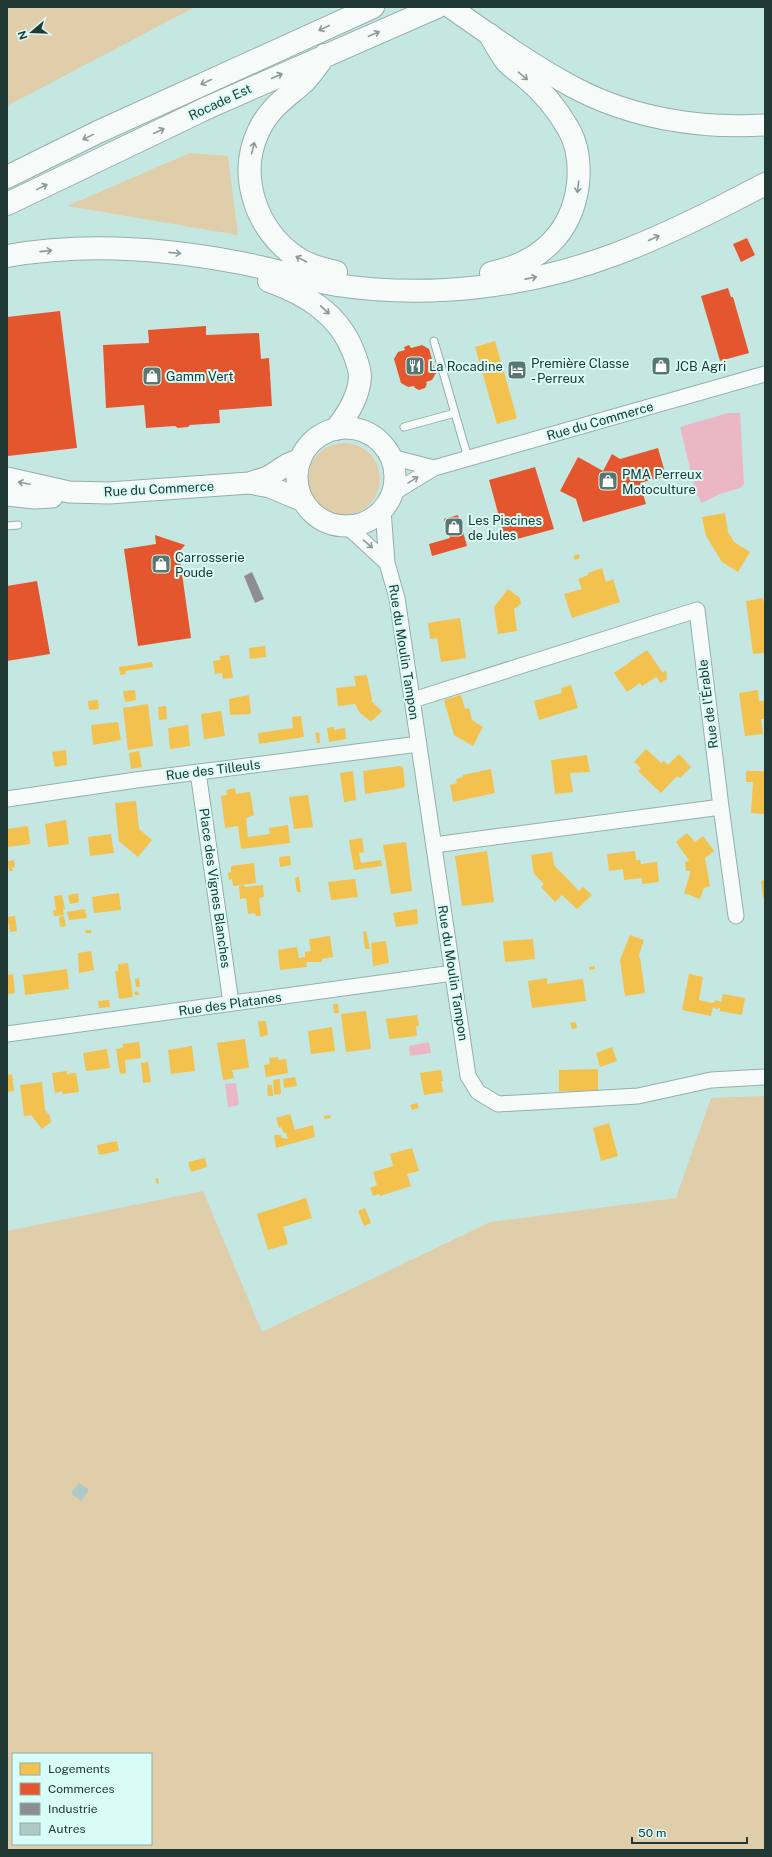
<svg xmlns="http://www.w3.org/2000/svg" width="772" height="1857" font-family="'Public Sans',sans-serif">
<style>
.green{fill:#e0cda9;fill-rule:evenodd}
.water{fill:#ebb7c5}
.homes{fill:#f2c14e}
.shops{fill:#e4572e}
.industry{fill:#8d8d92}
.building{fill:#aec9c8}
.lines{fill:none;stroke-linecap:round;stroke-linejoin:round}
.lane-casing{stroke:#95afab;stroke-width:9}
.street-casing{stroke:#95afab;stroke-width:17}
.secondary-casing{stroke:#95afab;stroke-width:23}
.highway-casing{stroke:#95afab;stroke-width:24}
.lane{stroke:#f6fbfa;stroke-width:7}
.street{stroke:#f6fbfa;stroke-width:15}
.secondary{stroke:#f6fbfa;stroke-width:21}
.highway{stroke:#f6fbfa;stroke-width:22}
.oneway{stroke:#8b9a98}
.labels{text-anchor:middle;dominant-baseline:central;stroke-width:4;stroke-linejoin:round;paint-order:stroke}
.street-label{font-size:13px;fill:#203935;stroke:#d8fcf6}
.poi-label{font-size:13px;fill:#203935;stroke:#d8fcf6;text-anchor:start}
</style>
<rect width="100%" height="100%" fill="#c5e7e1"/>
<path class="green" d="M7,7H195L7,106Z
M190,153L228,156L238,235L67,206Z
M308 479a36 36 0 1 1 72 0a36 36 0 1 1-72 0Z
M765,1096V1850H7V1231L203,1191L262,1332L490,1222L676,1198L711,1098ZM13,1754H151V1844H13Z"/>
<path class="water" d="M728,413H740L744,484L740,488L720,494L702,503L696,493L680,427Z
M429,1042L431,1053L410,1056L409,1046Z
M236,1083L239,1105L228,1107L225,1084Z"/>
<path class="homes" d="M495,341L517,418L497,424L475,347Z
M725,513L728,532L734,542L750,552L738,572L722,562L706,536L702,517Z
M579,554L580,558L575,560L573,556Z
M602,568L606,582L613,579L620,602L572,618L564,594L582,589L578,579L588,575V573Z
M508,589L520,598L521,604L514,609L517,631L498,634L494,607Z
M763,598L765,612V653L753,654L746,601Z
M460,618L466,658L441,662L437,638L430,639L428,623Z
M265,646L266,657L250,659L249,648Z
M647,650L663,673L666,670L667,679L661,683L656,677L642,686L640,683L627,692L614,673Z
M229,655L233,678L223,679L222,673L215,674L213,661L220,660V656Z
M152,662L153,667L125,671L126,674L120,675L119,667Z
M367,675L372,700L371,701L382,711L373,720L370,721L359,712L355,704L338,706L336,688L356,686L354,676Z
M571,685L578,708L539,720L534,701L562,693L561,688Z
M135,690L136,700L125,702L123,691Z
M758,690L759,701H765V719H761L763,734L745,736L739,693Z
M249,695L251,714L230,715L229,699Z
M461,695L465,709L469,708L472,720L483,727L473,746L454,735L444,700Z
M98,700L99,709L89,710L88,701Z
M148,704L153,746L128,750L123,708Z
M166,706L167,719L159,720L158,707Z
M221,711L225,736L204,739L201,714Z
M301,716L304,737L259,744L258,733L293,728L292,717Z
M118,722L121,740L93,745L91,725Z
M188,725L190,746L170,749L168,728Z
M334,727V730L345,728L346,739L329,742L327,728Z
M319,732L320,743H317L315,733Z
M646,749L661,763L664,761L668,765L679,754L691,767L680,778L677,776L661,793L638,771L641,768L634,762Z
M66,750L67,765L55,767L52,752Z
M139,751L142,767L131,769L129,753Z
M587,755L590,772L570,773L573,792L555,794L551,760Z
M400,766L403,768L405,786L402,788L365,794L363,771Z
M491,769L495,793L453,802L450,785L457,783L456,779L463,777V775Z
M353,771L356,800L344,802L340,773Z
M746,771H765V814L751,813L753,782H746Z
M235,788L236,794L250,792L254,815L246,818L248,837L270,834L269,828L288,825L290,843L241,849L238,826L225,828L221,796L227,795L226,790Z
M308,795L313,827L294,829L289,797Z
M136,801L139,829L152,840L138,857L119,841L115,803Z
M66,820L69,844L48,847L45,824Z
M28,826L30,844L7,847V829Z
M687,833L695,842L703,836L714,851L705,858L710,886L704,888L700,899L684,893L690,874V871H686L685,862L689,861L688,859L676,842Z
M111,834L114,853L90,856L88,837Z
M362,838L364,852L359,853L361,863L381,860L382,866L354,870L349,840Z
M406,842L412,891L391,894L383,845Z
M487,851L494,902L462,906L455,856Z
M635,851L636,860H640L641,864L657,862L659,882L642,884V878L624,880L623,869L609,871L607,854Z
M552,852L554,865L579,891L583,887L592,895L577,909L562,895L555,902L541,887L544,884L534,874L531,855Z
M290,856L291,865L280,867L279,857Z
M14,860L15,867H12L13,871H9L8,861Z
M254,863L256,883L233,886L232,879L229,880L228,873L231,872V866Z
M299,877L301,892H297L295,878Z
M355,879L358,897L331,900L328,882Z
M765,880V898H763L761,881Z
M244,885L245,887L263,885L264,897L259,898L261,916H256L255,913L248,914L246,898L240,899L239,886Z
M78,893L79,902L70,904L68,895Z
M119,893L121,910L94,913L92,897Z
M62,895L65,909H63L64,915L54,916L53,910H56L54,896Z
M85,909L87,918L69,920L67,912Z
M417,909L418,924L396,927L393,913Z
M15,916L17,931L10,932L9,924H7V917Z
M64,916L66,926L60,927L59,917Z
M85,930H91V933H86Z
M366,931L370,949H365L363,932Z
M630,935L644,940L638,958L640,957L645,993L625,996L620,960Z
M330,936L333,957L322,959V962H306L307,967L280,970L278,950L297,947L299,958L305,957V952L311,951L309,939Z
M533,939L535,959L505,962L503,941Z
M386,941L389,963L373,966L371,943Z
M91,951L94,970L79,973L78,953Z
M128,963L133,997L119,999L115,971H118V964Z
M595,966V969L589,970V967Z
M67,969L69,989L25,995L23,975Z
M13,974L15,993L7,994V975Z
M689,974L703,977L699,1000L713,1003L716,1000L721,1002L723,994L745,998L742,1015L720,1011V1008L716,1009L713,1007L711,1016L682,1010Z
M139,978L140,987H136L135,979Z
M547,978V984L583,979L586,1001L532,1008L528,981Z
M138,991L139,995H135L134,992Z
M109,1000L110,1007L99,1008L98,1001Z
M333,1004H338L339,1013H334Z
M366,1011L371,1049L346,1052L341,1014Z
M417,1015L419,1026H416L417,1036L389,1039L386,1019Z
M258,1021H266L268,1035L260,1037Z
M576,1022L577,1028L572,1029L570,1023Z
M332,1027L335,1051L311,1054L308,1031Z
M245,1039L249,1068L232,1070L234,1078L223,1080L217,1043Z
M139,1042L141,1058L125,1060L126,1073L120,1074L116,1049L123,1048L122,1044Z
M192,1046L195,1071L171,1074L168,1050Z
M612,1047L617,1061L600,1067L596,1053Z
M107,1049L110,1068L86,1071L83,1053Z
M278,1057L279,1060L286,1059L288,1073L266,1077L264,1065L270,1064L269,1058Z
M148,1062L151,1082L143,1083L141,1063Z
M598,1069V1092L559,1091V1070Z
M441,1070L443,1081H441L443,1092L424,1095L420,1073Z
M67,1071V1074L76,1073L79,1092L63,1094L62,1091L55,1093L52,1073Z
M12,1074L14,1091L7,1092V1075Z
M295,1077L297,1086L284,1088L283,1079Z
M280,1079L281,1094L274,1095L273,1080Z
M42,1082L45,1110L50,1116L51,1122L42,1129L31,1115L24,1116L20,1085Z
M267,1085H272L273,1096H268Z
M417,1103L419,1108L412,1110L410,1105Z
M290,1114L295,1130L313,1125L315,1137L276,1148L274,1135H281L282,1138L288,1139L286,1133H284L281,1127L279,1128L276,1118Z
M330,1115L331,1118L324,1119V1116Z
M609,1123L618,1156L601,1161L593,1128Z
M117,1141L119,1151L99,1155L97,1145Z
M412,1148L419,1171L407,1174L411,1186L380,1196L379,1194L373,1196L370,1188L377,1185L373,1172L393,1166L390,1154Z
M205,1158L207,1167L191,1172L188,1162Z
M158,1178L159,1183L157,1184L155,1179Z
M306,1198L312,1218L283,1227L288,1244L268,1250L257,1214Z
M365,1208L371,1223L364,1226L358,1211Z"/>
<path class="shops" d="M747,238L755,255L741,262L733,244Z
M728,288L731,297H733L749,353L720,361L701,296Z
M60,311L77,448L8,456L7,317Z
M206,326V335L259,333L261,359L269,358L272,406L219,410L220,423L190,425L188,427L178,428L175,426L146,428L144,405L106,408L103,345L149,343L148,330Z
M409,345L411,348L422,345L429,349L436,373L432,380L426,382L427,384L425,388L419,390L415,388L414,386L408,387L401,383L394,359L398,352L405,350L404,347Z
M658,448L666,476L640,483L646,504L583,522L576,499L560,491L578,457L603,471L612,454L620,459Z
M535,467L554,529L506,542L489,480Z
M458,515L467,546L432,556L429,544L450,538L444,519Z
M155,535L185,545L179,552L191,638L138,646L124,549L156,544Z
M37,581L50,654L7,661V586Z"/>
<path class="industry" d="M252,572L264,599L255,603L244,576Z"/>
<path class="building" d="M79,1483L89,1490L81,1501L71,1493Z"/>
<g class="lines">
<defs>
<path id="lane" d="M434,341L468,458
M404,427L455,413
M7,526L18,525"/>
<path id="street" d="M391,457L434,468
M393,493L434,468L765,374
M383,510L387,563L397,598L468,1076L478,1092L498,1104L638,1096L711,1080L765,1077
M348,527L387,563
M413,700L697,610L721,807L434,845
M198,772L231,1003
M7,799L136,780L419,744
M721,807L736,916
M7,1034L453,973"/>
<path id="secondary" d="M450,7C490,35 530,64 573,87C631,118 699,129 765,125
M297 477a49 49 0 1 1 98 0a49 49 0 1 1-98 0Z
M7,478L69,492L109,493L249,483L270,487L303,501
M249,483L268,477L288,464L301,459
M7,495L35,498L52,497"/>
<path id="highway" d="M490,35C495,44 500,53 506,61C511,67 519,72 525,77C542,91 557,109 568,128C578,145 580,164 578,184C572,234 539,263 491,273
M325,55C318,64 312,74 304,82C286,98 270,107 259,130C237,175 256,230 296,257C307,265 322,269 336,272
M7,177L98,132L373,7
M7,204L209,107L437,7
M7,256C85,242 164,248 241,263C273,269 305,279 337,285C429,299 529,287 616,254C667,235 716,210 765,184
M269,281C305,294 338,313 353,351C356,359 360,368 360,377C359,396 348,414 336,429"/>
</defs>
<use href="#lane" class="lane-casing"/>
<use href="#street" class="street-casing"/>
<use href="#secondary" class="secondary-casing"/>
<use href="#highway" class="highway-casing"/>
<use href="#lane" class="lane"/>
<use href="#street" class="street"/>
<use href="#secondary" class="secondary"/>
<use href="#highway" class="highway"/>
</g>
<defs><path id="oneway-shaft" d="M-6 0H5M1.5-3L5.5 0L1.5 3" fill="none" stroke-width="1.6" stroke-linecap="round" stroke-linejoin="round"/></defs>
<g class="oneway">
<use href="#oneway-shaft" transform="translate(324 28) rotate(155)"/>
<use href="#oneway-shaft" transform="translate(374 34) rotate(-23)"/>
<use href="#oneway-shaft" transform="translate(277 76) rotate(-24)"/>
<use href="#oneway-shaft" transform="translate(523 76) rotate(40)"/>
<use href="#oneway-shaft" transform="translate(206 82) rotate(155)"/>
<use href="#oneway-shaft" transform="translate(159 131) rotate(-25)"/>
<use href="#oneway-shaft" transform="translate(88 137) rotate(154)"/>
<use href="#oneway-shaft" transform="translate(253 148) rotate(-76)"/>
<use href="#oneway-shaft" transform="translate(42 187) rotate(-26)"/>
<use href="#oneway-shaft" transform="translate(578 187) rotate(97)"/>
<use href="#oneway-shaft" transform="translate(654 238) rotate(-24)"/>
<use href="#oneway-shaft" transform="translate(46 251) rotate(-6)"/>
<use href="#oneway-shaft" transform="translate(175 253) rotate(6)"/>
<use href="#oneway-shaft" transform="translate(301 259) rotate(-152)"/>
<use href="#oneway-shaft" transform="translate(531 278) rotate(-11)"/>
<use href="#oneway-shaft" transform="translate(325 310) rotate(43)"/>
<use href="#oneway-shaft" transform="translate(413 480) rotate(-32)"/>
<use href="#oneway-shaft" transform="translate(24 483) rotate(-168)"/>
<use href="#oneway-shaft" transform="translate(368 544) rotate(41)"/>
</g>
<defs>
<symbol id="restaurant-square" viewBox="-11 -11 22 22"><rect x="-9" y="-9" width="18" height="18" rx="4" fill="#5a7671" stroke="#d8fcf6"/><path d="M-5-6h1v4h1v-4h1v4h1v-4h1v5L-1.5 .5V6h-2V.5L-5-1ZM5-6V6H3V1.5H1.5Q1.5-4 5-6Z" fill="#fff"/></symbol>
<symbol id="shop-square" viewBox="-11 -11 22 22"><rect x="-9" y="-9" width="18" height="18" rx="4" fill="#5a7671" stroke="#d8fcf6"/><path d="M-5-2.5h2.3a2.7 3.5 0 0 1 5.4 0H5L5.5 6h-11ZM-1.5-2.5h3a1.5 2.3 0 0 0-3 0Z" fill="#fff"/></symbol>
<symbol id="hotel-square" viewBox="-11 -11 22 22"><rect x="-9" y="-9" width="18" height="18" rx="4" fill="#5a7671" stroke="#d8fcf6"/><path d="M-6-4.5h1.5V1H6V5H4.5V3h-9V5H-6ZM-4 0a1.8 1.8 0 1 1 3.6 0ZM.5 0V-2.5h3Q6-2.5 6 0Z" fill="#fff"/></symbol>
</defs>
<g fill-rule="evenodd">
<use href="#restaurant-square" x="404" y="355" width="22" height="22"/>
<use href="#shop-square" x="650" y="355" width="22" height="22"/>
<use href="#hotel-square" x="506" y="359" width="22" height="22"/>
<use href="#shop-square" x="141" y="365" width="22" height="22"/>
<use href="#shop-square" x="597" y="470" width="22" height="22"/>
<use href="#shop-square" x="443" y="516" width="22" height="22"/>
<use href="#shop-square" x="150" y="553" width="22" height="22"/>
</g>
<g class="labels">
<g class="street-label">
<text transform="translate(220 102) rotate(-25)">Rocade Est</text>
<text transform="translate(600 421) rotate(-16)">Rue du Commerce</text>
<text transform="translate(159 489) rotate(-3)">Rue du Commerce</text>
<text transform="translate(404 652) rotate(81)">Rue du Moulin Tampon</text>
<text transform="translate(708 704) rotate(-97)">Rue de l’Érable</text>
<text transform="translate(213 770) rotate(-7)">Rue des Tilleuls</text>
<text transform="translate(215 888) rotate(82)">Place des Vignes Blanches</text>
<text transform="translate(453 973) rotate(81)">Rue du Moulin Tampon</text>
<text transform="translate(230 1004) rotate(-8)">Rue des Platanes</text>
</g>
<g class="poi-label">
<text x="531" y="363">Première Classe<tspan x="531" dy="15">- Perreux</tspan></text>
<text x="429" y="366">La Rocadine</text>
<text x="675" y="366">JCB Agri</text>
<text x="166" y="376">Gamm Vert</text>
<text x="622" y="474">PMA Perreux<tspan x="622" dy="15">Motoculture</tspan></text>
<text x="468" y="520">Les Piscines<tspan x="468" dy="15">de Jules</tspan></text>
<text x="175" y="557">Carrosserie<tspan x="175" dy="15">Poude</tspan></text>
</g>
</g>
<rect width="772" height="1857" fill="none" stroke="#203935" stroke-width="16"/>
<rect x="12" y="1753" width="140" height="92" fill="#d8fcf6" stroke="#8eaea9"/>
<rect x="20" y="1763" width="20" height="12" fill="#f2c14e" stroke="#8eaea9"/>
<text x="48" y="1773" font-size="12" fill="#203935">Logements</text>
<rect x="20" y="1783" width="20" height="12" fill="#e4572e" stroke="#8eaea9"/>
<text x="48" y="1793" font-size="12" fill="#203935">Commerces</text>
<rect x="20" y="1803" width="20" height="12" fill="#8d8d92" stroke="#8eaea9"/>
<text x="48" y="1813" font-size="12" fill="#203935">Industrie</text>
<rect x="20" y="1823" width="20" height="12" fill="#aec9c8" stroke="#8eaea9"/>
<text x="48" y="1833" font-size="12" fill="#203935">Autres</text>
<g transform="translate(32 32) rotate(251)" stroke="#d8fcf6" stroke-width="3" paint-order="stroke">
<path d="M0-3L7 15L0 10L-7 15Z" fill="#203935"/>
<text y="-6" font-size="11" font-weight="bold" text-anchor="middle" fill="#203935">N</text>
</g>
<path d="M632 1837v6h115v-6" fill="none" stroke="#203935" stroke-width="2"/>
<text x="638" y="1837" font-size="12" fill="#203935" stroke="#d8fcf6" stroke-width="3" paint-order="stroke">50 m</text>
</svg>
